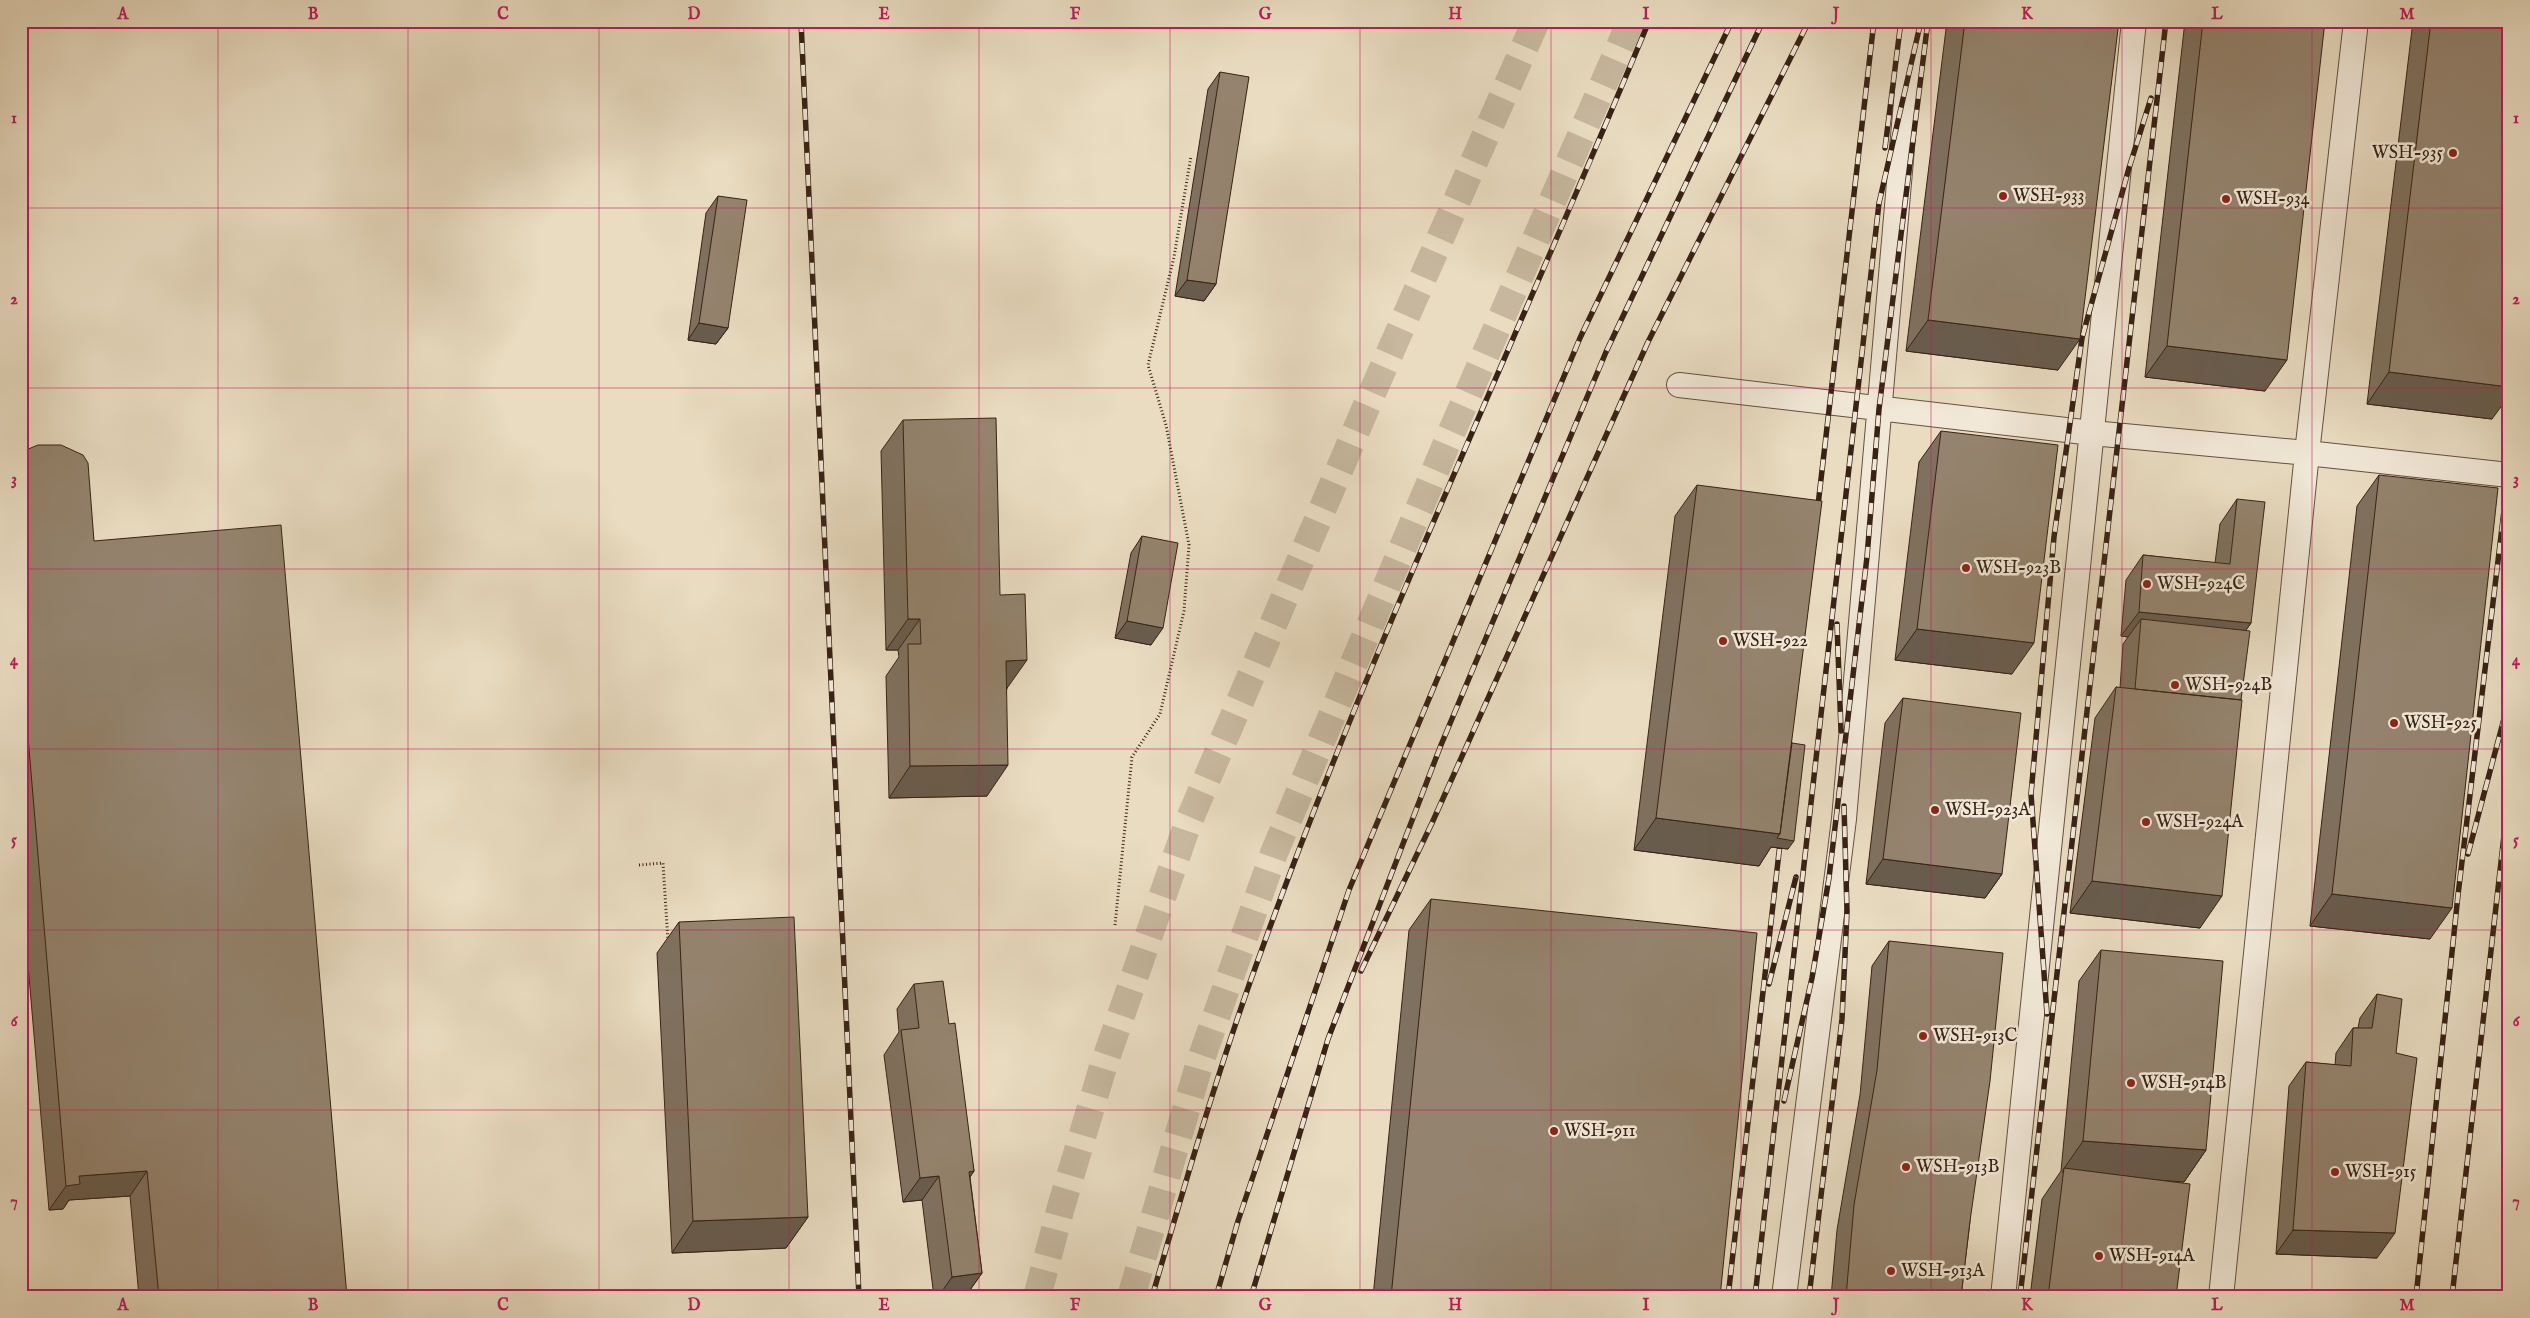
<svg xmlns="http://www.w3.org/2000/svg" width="2530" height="1318" font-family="'IM FELL English',serif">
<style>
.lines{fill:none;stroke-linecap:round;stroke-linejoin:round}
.highway-tunnel{stroke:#c6b79e;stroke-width:28;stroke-dasharray:28 14;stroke-linecap:butt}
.lane-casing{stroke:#64503f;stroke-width:26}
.path{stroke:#382214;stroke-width:3;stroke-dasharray:1 2.5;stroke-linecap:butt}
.lane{stroke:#f1e8d7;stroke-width:24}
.rail-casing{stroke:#382214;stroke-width:5.5}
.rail{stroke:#f1e8d7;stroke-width:4;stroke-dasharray:11;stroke-linecap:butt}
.wall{fill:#7f715f;stroke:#382214}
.shaded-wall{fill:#685c4d;stroke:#382214}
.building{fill:#94836e;stroke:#382214}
.grid{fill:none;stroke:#c2185b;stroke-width:1;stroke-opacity:0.55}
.poi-dot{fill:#8f2418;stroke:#f1e8d7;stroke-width:2}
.labels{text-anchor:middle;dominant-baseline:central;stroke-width:5;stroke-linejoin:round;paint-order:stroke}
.poi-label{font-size:18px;fill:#382214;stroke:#f1e8d7;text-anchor:start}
.neatline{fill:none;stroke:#c2185b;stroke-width:2}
.grid-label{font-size:16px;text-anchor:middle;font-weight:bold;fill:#c2185b}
</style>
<rect width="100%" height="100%" fill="#e9dcc1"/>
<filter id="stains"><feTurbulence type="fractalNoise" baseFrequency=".004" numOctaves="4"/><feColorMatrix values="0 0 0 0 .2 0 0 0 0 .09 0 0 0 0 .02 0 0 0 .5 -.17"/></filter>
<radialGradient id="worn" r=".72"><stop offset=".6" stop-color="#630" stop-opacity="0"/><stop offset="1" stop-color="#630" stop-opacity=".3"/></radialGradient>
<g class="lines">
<path class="highway-tunnel" d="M1037,1297L1061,1207L1103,1067L1188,823L1373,391L1536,21
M1131,1297L1200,1062L1274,853L1449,438L1631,21"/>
<defs>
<path id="lane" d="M1679,385L2092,433L2307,453L2509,475
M1784,1297L1844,819L1913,21
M2003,1297L2134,21
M2221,1297L2307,453L2356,21"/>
</defs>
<use href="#lane" class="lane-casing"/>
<path class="path" d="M639,865L663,863L668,942
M1115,925L1132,757L1160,714L1184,611L1189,545L1166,425L1148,365L1174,257L1191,156"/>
<use href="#lane" class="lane"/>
<defs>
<path id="rail" d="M801,21L859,1297
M1885,148L1901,21
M1817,514L1874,21
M1837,624L1841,731
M2468,854L2509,700
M1361,971L1432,823L1648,342L1809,21
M1769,984L1796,877
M2047,1014L2031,794L2054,537L2082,338L2129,168L2151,98
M1784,1101L1812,978L1829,878L1867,557L1879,409L1928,21
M1152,1297C1186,1180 1220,1063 1262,949C1376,633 1521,331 1649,21
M1216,1297L1238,1221L1349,890L1580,338L1732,21
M1251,1297L1328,1039L1441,745L1606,352L1763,21
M1728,1297L1781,835
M1755,1297L1879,203L1921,21
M1809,1297L1842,1019L1847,911L1844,806
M2020,1297L2166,21
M2416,1297L2458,895L2509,469
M2452,1297L2509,791"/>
</defs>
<use href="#rail" class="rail-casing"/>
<use href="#rail" class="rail"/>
</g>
<path class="wall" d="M1947,21H2119L2058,370L1906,351Z
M2185,21H2325L2265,391L2145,377Z
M2413,21H2509L2492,419L2367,404Z
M1220,72L1216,284L1204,301L1175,296L1208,89Z
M718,196L728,328L716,344L688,340L706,213Z
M903,420L1007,688L987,796L889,798L886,676L899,657L898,650H886L881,451Z
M1941,431L2012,674L1895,660L1919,462Z
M21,452L94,541L347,1297H139L130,1196L69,1200L63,1209L49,1210L21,883Z
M2379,475L2430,939L2310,926L2357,506Z
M1697,485L1792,743L1788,849L1771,847L1759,866L1634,850L1675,516Z
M2237,499L2251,623L2246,630L2200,928L2070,913L2095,718L2116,687L2120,688L2123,644L2128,637L2121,636L2126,580L2143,555L2215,563L2220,524Z
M1142,536L1151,645L1115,638L1131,553Z
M1903,698L2002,874L1985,898L1866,884L1885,723Z
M1431,899L1720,1297H1373L1409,930Z
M679,922L808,1217L786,1248L672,1253L657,953Z
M1889,941L1970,1221L1961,1297H1831L1837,1230L1860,1095L1872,966Z
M2101,950L2206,1150L2184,1182L2153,1179L2176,1297H2030L2042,1199L2061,1171L2079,981Z
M914,984L949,1024L974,1171L970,1177L982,1273L965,1297H934L922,1200L903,1202L884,1055L899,1032L897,1009Z
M2377,994L2396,1053L2377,1258L2276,1254L2289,1086L2306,1062L2335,1065L2336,1053L2353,1028H2358L2360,1018Z
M2491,1290L2509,1297H2487Z"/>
<path class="shaded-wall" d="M1187,280L1216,284L1204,301L1175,296Z
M1928,320L2080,339L2058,370L1906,351Z
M699,323L728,328L716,344L688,340Z
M2167,346L2287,360L2265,391L2145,377Z
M2389,372L2509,387V396L2492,419L2367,404Z
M2139,612L2251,623L2234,647L2141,619L2128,637L2121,636Z
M908,619H920L898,650H886Z
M1127,621L1163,628L1151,645L1115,638Z
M1917,629L2034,643L2012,674L1895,660Z
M1027,660L1005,691L1006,661Z
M1008,765L987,796L889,798L910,766Z
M1656,818L1780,834L1794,841L1788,849L1771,847L1759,866L1634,850Z
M1883,859L2002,874L1985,898L1866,884Z
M2092,881L2222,896L2200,928L2070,913Z
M2332,894L2452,908L2430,939L2310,926Z
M2083,1141L2206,1150L2184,1182L2063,1173V1170Z
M147,1171L130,1196L69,1200L63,1209L49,1210L66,1186L79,1176Z
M974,1171L957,1196L969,1172Z
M939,1176L922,1200L903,1202L920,1178Z
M808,1217L786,1248L672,1253L693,1221Z
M2293,1230L2395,1233L2377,1258L2276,1254Z
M982,1273L965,1297H938L952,1277Z"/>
<path class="building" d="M1965,21H2119L2080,339L1928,320Z
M2203,21H2325L2287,360L2167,346Z
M2431,21H2509V387L2389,372Z
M1220,72L1249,77L1216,284L1187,280Z
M718,196L747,200L728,328L699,323Z
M996,418L1000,595L1025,594L1027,660L1006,661L1008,765L910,766L908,644H921L920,619H908L903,420Z
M1941,431L2058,445L2034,643L1917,629Z
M38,445H61L83,455L88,463L94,541L281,525L347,1297H159L147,1171L79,1176L80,1184L66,1186L21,654V452Z
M2379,475L2498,488L2452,908L2332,894Z
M1697,485L1822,501L1780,834L1656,818Z
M2237,499L2265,502L2251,623L2139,612L2143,555L2230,564Z
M1142,536L1178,543L1163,628L1127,621Z
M2141,619L2250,631L2241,700L2135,689Z
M2116,687L2242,700L2222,896L2092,881Z
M1903,698L2021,713L2002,874L1883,859Z
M1792,743L1805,745L1794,841L1777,838L1780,834Z
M1431,899L1757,933L1720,1297H1391Z
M794,917L808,1217L693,1221L679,922Z
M1889,941L2003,953L1990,1081L1970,1221L1961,1297H1846L1854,1205L1877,1070Z
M2101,950L2223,961L2206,1150L2083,1141Z
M943,981L949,1024L955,1023L974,1171L969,1172L982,1273L952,1277L939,1176L920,1178L901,1030L919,1028L914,984Z
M2377,994L2402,999L2396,1053L2417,1058L2395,1233L2293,1230L2306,1062L2351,1066L2353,1028H2372Z
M2064,1168L2190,1184L2176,1297H2048Z
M2491,1290L2509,1292V1297H2491Z"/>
<path class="grid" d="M218,21V1297M408,21V1297M599,21V1297M789,21V1297M979,21V1297M1170,21V1297M1360,21V1297M1551,21V1297M1741,21V1297M1931,21V1297M2122,21V1297M2312,21V1297M21,208H2509M21,388H2509M21,569H2509M21,749H2509M21,930H2509M21,1110H2509"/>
<g class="poi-dot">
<circle cx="2453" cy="153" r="5"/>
<circle cx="2003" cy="196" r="5"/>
<circle cx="2226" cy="199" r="5"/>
<circle cx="1966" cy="568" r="5"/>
<circle cx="2147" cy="584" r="5"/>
<circle cx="1723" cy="641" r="5"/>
<circle cx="2175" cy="685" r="5"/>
<circle cx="2394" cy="723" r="5"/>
<circle cx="1935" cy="810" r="5"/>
<circle cx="2146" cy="822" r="5"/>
<circle cx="1923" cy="1036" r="5"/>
<circle cx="2131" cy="1083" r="5"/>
<circle cx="1554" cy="1131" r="5"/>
<circle cx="1906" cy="1167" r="5"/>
<circle cx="2335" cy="1172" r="5"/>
<circle cx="2099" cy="1256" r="5"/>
<circle cx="1891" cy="1271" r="5"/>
</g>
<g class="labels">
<g class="poi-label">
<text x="2443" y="153" text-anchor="end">WSH-935</text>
<text x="2013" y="196">WSH-933</text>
<text x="2236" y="199">WSH-934</text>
<text x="1976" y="568">WSH-923B</text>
<text x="2157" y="584">WSH-924C</text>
<text x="1733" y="641">WSH-922</text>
<text x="2185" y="685">WSH-924B</text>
<text x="2404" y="723">WSH-925</text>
<text x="1945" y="810">WSH-923A</text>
<text x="2156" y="822">WSH-924A</text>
<text x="1933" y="1036">WSH-913C</text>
<text x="2141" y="1083">WSH-914B</text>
<text x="1564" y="1131">WSH-911</text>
<text x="1916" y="1167">WSH-913B</text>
<text x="2345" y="1172">WSH-915</text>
<text x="2109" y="1256">WSH-914A</text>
<text x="1901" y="1271">WSH-913A</text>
</g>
</g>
<rect width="2530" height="1318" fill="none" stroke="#e9dcc1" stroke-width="55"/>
<rect x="28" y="28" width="2474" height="1262" class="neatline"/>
<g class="grid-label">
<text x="123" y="19">A</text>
<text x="313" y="19">B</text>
<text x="503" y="19">C</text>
<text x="694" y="19">D</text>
<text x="884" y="19">E</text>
<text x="1075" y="19">F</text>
<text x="1265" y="19">G</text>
<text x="1455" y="19">H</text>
<text x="1646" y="19">I</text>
<text x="1836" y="19">J</text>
<text x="2027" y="19">K</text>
<text x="2217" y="19">L</text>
<text x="2407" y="19">M</text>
<text x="14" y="123">1</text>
<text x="2516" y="123">1</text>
<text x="14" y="304">2</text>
<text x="2516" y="304">2</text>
<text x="14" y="484">3</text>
<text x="2516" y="484">3</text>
<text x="14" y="665">4</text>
<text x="2516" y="665">4</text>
<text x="14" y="845">5</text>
<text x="2516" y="845">5</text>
<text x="14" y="1026">6</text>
<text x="2516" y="1026">6</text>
<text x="14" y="1206">7</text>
<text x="2516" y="1206">7</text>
<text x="123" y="1310">A</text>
<text x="313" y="1310">B</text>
<text x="503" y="1310">C</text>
<text x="694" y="1310">D</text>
<text x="884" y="1310">E</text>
<text x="1075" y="1310">F</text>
<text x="1265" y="1310">G</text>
<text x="1455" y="1310">H</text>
<text x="1646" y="1310">I</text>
<text x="1836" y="1310">J</text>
<text x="2027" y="1310">K</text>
<text x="2217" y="1310">L</text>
<text x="2407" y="1310">M</text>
</g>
<rect width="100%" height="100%" filter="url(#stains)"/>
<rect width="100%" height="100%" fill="url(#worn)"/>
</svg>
